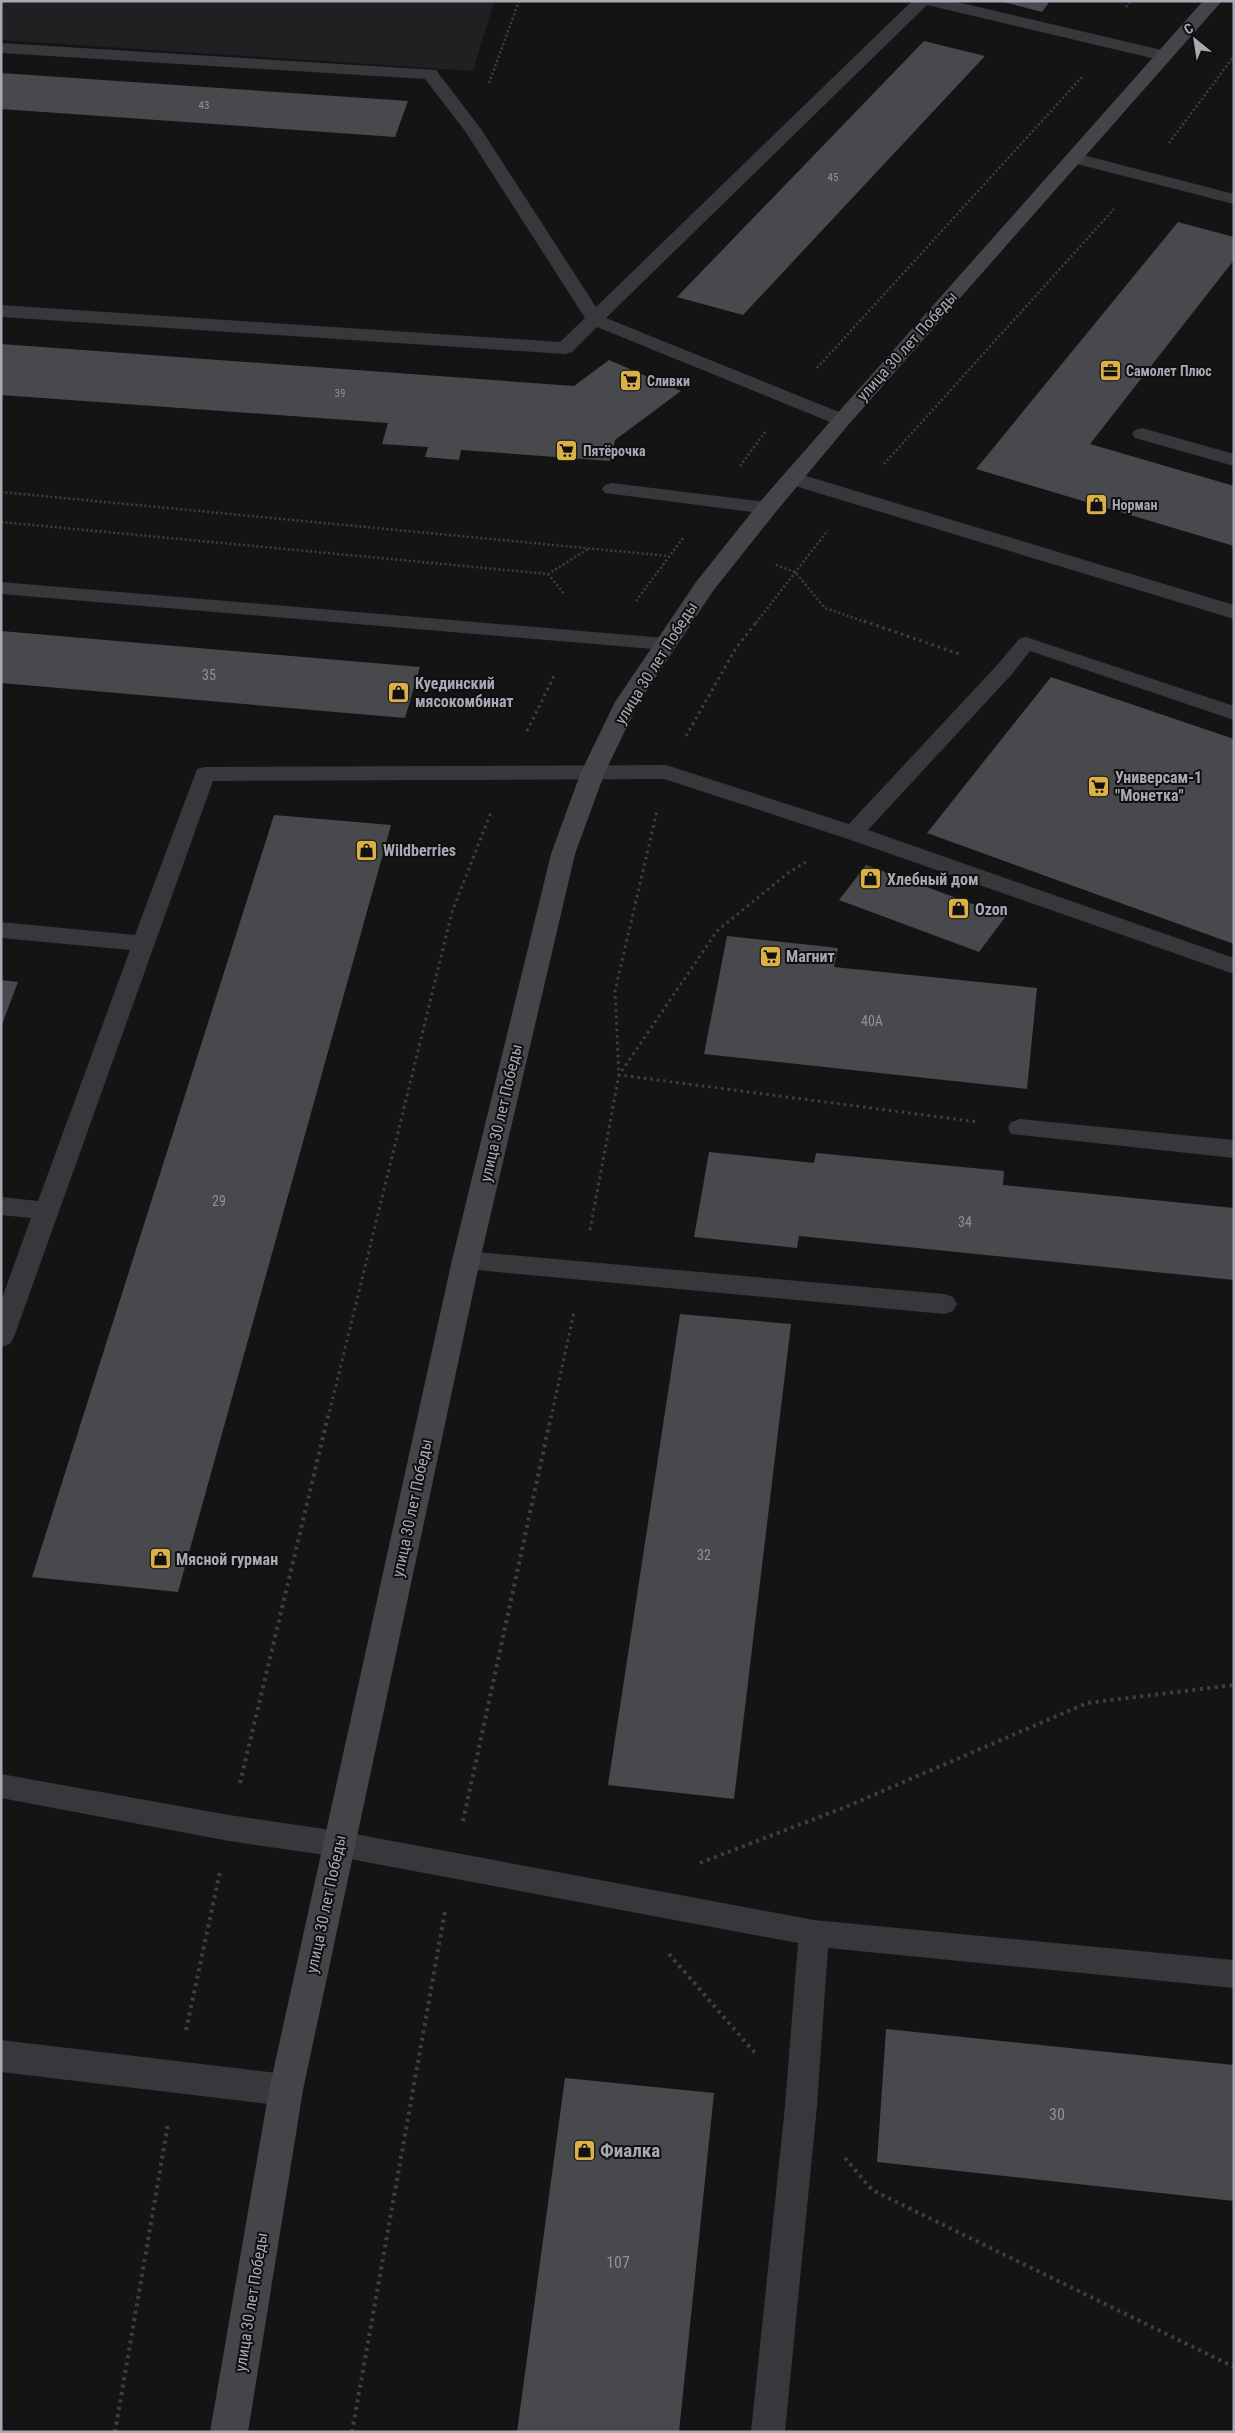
<svg xmlns="http://www.w3.org/2000/svg" width="1235" height="2433" font-family="'Roboto Condensed',sans-serif">
<style>
.built{fill:#202022}
.building{fill:#48494d}
.lines{fill:none;stroke-linecap:round;stroke-linejoin:round}
.path-far2{stroke:#3d3f43;stroke-width:2.5;stroke-dasharray:2 2.5;stroke-linecap:butt}
.path-far1{stroke:#3d3f43;stroke-width:3;stroke-dasharray:2.5 4;stroke-linecap:butt}
.path{stroke:#3d3f43;stroke-width:4;stroke-dasharray:3 4.5;stroke-linecap:butt}
.lane{fill:#37383c;fill-rule:evenodd}
.street{fill:#37383c;fill-rule:evenodd}
.secondary{fill:#444549;fill-rule:evenodd}
.labels{text-anchor:middle;dominant-baseline:central;stroke-width:4;stroke-linejoin:round;paint-order:stroke}
.far-number-label{font-size:11px;fill:#8f929a}
.far-poi-label{font-size:14px;font-weight:bold;fill:#a7aab4;stroke:#0f0f10;text-anchor:start}
.number-label{font-size:14px;fill:#8f929a}
.street-label{font-size:16px;fill:#a7aab4;stroke:#0f0f10}
.poi-label{font-size:16px;font-weight:bold;fill:#a7aab4;stroke:#0f0f10;text-anchor:start}
.near-number-label{font-size:16px;fill:#8f929a}
.near-poi-label{font-size:19px;font-weight:bold;fill:#a7aab4;stroke:#0f0f10;text-anchor:start}
</style>
<rect width="100%" height="100%" fill="#141415"/>
<path class="built" d="M1,1H494L473,71L1,40Z"/>
<path class="building" d="M999,1H1050L1042,12Z
M924,41L985,56L743,315L677,297Z
M1,73L408,101L395,137L1,109Z
M1178,222L1234,237V260L1090,444L1234,486V546L976,469Z
M1,344L574,386L609,360L681,391L615,440L610,461L461,450L459,460L425,457L428,447L382,444L388,423L1,395Z
M1,631L420,667L405,718L1,683Z
M1051,677L1234,739V944L927,833Z
M274,815L391,825L178,1592L32,1577Z
M866,865L1006,916L979,952L839,900Z
M727,936L838,948L834,967L1037,988L1027,1089L704,1054Z
M1,980L18,982L1,1027Z
M709,1152L814,1163L816,1153L1004,1171L1003,1185L1234,1208V1280L799,1236L797,1248L694,1237Z
M680,1314L791,1324L734,1799L608,1785Z
M886,2029L1234,2065V2201L877,2162Z
M565,2078L714,2093L679,2432H517Z"/>
<g class="lines">
<path class="path-far2" d="M1126,7L1131,1
M489,83L519,1
M1169,143L1234,56
M817,368L1082,77
M884,464L1114,209
M740,466L766,431
M1,492L668,556
M1,522L548,574L588,549
M776,565L795,572L825,608L868,623
M548,574L565,595
M636,601L683,538
M756,623L828,530"/>
<path class="path-far1" d="M864,621L962,655
M527,731L555,674
M686,736L736,648L757,621
M806,862L788,873L717,931L619,1075L978,1122
M590,1230L619,1075L615,991L657,811
M328,1418L452,912L491,812
M551,1418L574,1312"/>
<path class="path" d="M240,1783L328,1416
M463,1821L551,1416
M700,1863L848,1806L1087,1703L1234,1685
M669,1954L755,2053
M186,2030L220,1872
M845,2158L872,2190L1234,2367
M115,2432L168,2124
M352,2432L445,1911"/>
<path class="lane" d="M912,1H953L1170,52L1172,56L1170,60L1164,61L927,5L606,318L849,416L852,420L849,424H835L597,327L572,352L565,354L1,317V305L560,342L585,318L465,131L425,79L1,53V43L436,70L481,129L596,307Z
M1075,153L1234,194V204L1069,162L1066,158L1069,154Z
M1142,428L1234,454V466L1135,438L1132,434L1135,430Z
M612,483L767,502L774,504L777,508L774,512L767,514L605,493L602,489L605,485Z
M1,582L665,638L672,640L675,644L672,648L665,650L1,594Z
M1026,637L1234,706V720L1030,651L1012,674L868,830L1234,958V974L845,838L664,779L213,781L14,1337L10,1344L1,1347V1301L31,1218L1,1215V1197L38,1201L130,950L1,938V922L135,935L197,769L205,767L666,765L849,824L998,664L1019,639Z
M1020,1119L1234,1140V1158L1011,1134L1008,1128L1011,1122Z
M466,1251L944,1294L953,1297L957,1304L953,1311L944,1314L466,1269L457,1267L453,1260L457,1253Z
M1,1774L229,1815L339,1831L814,1920L1234,1960V1988L828,1948L817,2106L785,2432H751L785,2106L798,1943L339,1857L229,1841L1,1798Z"/>
<path class="street" d="M793,472L1234,605V619L785,483L782,478L785,473Z
M1,2040L286,2074L298,2079L303,2090L298,2101L286,2106L1,2072Z"/>
<path class="secondary" d="M1203,1H1222L849,424L775,513L713,591L639,702L605,772L575,854L480,1260L303,2090L248,2432H210L269,2090L452,1260L551,854L581,772L615,702L696,582L759,503L835,416Z"/>
</g>
<defs>
<symbol id="office-square" viewBox="-11 -11 22 22"><rect x="-9" y="-9" width="18" height="18" rx="4" fill="#dab047" stroke="#0f0f10"/><path d="M-6-3h4V-5.5h4V-3h4V5H-6ZM-1-4.5V-3h2v-1.5ZM-6 0V1H6V0Z" fill="#111"/></symbol>
<symbol id="supermarket-square" viewBox="-11 -11 22 22"><rect x="-9" y="-9" width="18" height="18" rx="4" fill="#dab047" stroke="#0f0f10"/><path d="M-6-5.5h2.5l.6 2H6L4.5 2H-2.5L-4.4-4H-6ZM-1.5 3.2a1.3 1.3 0 1 0 .1 0ZM3 3.2a1.3 1.3 0 1 0 .1 0Z" fill="#111"/></symbol>
<symbol id="shop-square" viewBox="-11 -11 22 22"><rect x="-9" y="-9" width="18" height="18" rx="4" fill="#dab047" stroke="#0f0f10"/><path d="M-5-2.5h2.3a2.7 3.5 0 0 1 5.4 0H5L5.5 6h-11ZM-1.5-2.5h3a1.5 2.3 0 0 0-3 0Z" fill="#111"/></symbol>
</defs>
<g fill-rule="evenodd">
<use href="#office-square" x="1098" y="358" width="25" height="25"/>
<use href="#supermarket-square" x="618" y="368" width="25" height="25"/>
<use href="#supermarket-square" x="554" y="438" width="25" height="25"/>
<use href="#shop-square" x="1084" y="492" width="25" height="25"/>
<use href="#shop-square" x="386" y="680" width="25" height="25"/>
<use href="#supermarket-square" x="1086" y="774" width="25" height="25"/>
<use href="#shop-square" x="354" y="838" width="25" height="25"/>
<use href="#shop-square" x="858" y="866" width="25" height="25"/>
<use href="#shop-square" x="946" y="896" width="25" height="25"/>
<use href="#supermarket-square" x="758" y="944" width="25" height="25"/>
<use href="#shop-square" x="148" y="1546" width="25" height="25"/>
<use href="#shop-square" x="572" y="2138" width="25" height="25"/>
</g>
<g class="labels">
<g class="far-number-label">
<text x="204" y="105">43</text>
<text x="833" y="177">45</text>
<text x="340" y="393">39</text>
</g>
<g class="far-poi-label">
<text x="1126" y="371">Самолет Плюс</text>
<text x="647" y="381">Сливки</text>
<text x="583" y="451">Пятёрочка</text>
<text x="1112" y="505">Норман</text>
</g>
<g class="number-label">
<text x="209" y="675">35</text>
<text x="872" y="1021">40А</text>
<text x="219" y="1201">29</text>
<text x="965" y="1222">34</text>
<text x="704" y="1555">32</text>
</g>
<g class="street-label">
<text transform="translate(907 346) rotate(-48)">улица 30 лет Победы</text>
<text transform="translate(656 663) rotate(-58)">улица 30 лет Победы</text>
<text transform="translate(501 1113) rotate(-77)">улица 30 лет Победы</text>
<text transform="translate(412 1508) rotate(-78)">улица 30 лет Победы</text>
<text transform="translate(326 1904) rotate(-78)">улица 30 лет Победы</text>
<text transform="translate(251 2302) rotate(-81)">улица 30 лет Победы</text>
</g>
<g class="poi-label">
<text x="415" y="683">Куединский<tspan x="415" dy="18">мясокомбинат</tspan></text>
<text x="1115" y="777">Универсам-1<tspan x="1115" dy="18">"Монетка"</tspan></text>
<text x="383" y="850">Wildberries</text>
<text x="887" y="879">Хлебный дом</text>
<text x="975" y="909">Ozon</text>
<text x="786" y="956">Магнит</text>
<text x="176" y="1559">Мясной гурман</text>
</g>
<g class="near-number-label">
<text x="1057" y="2114">30</text>
<text x="618" y="2262">107</text>
</g>
<g class="near-poi-label">
<text x="600" y="2150">Фиалка</text>
</g>
</g>
<rect width="1235" height="2433" fill="none" stroke="#a7aab4" stroke-width="5"/>
<g transform="translate(1195 40) rotate(330)" stroke="#0f0f10" stroke-width="4" paint-order="stroke">
<path d="M0-4L9 19L0 12L-9 19Z" fill="#a7aab4"/>
<text y="-8" font-size="14" font-weight="bold" text-anchor="middle" fill="#a7aab4">С</text>
</g>
</svg>
